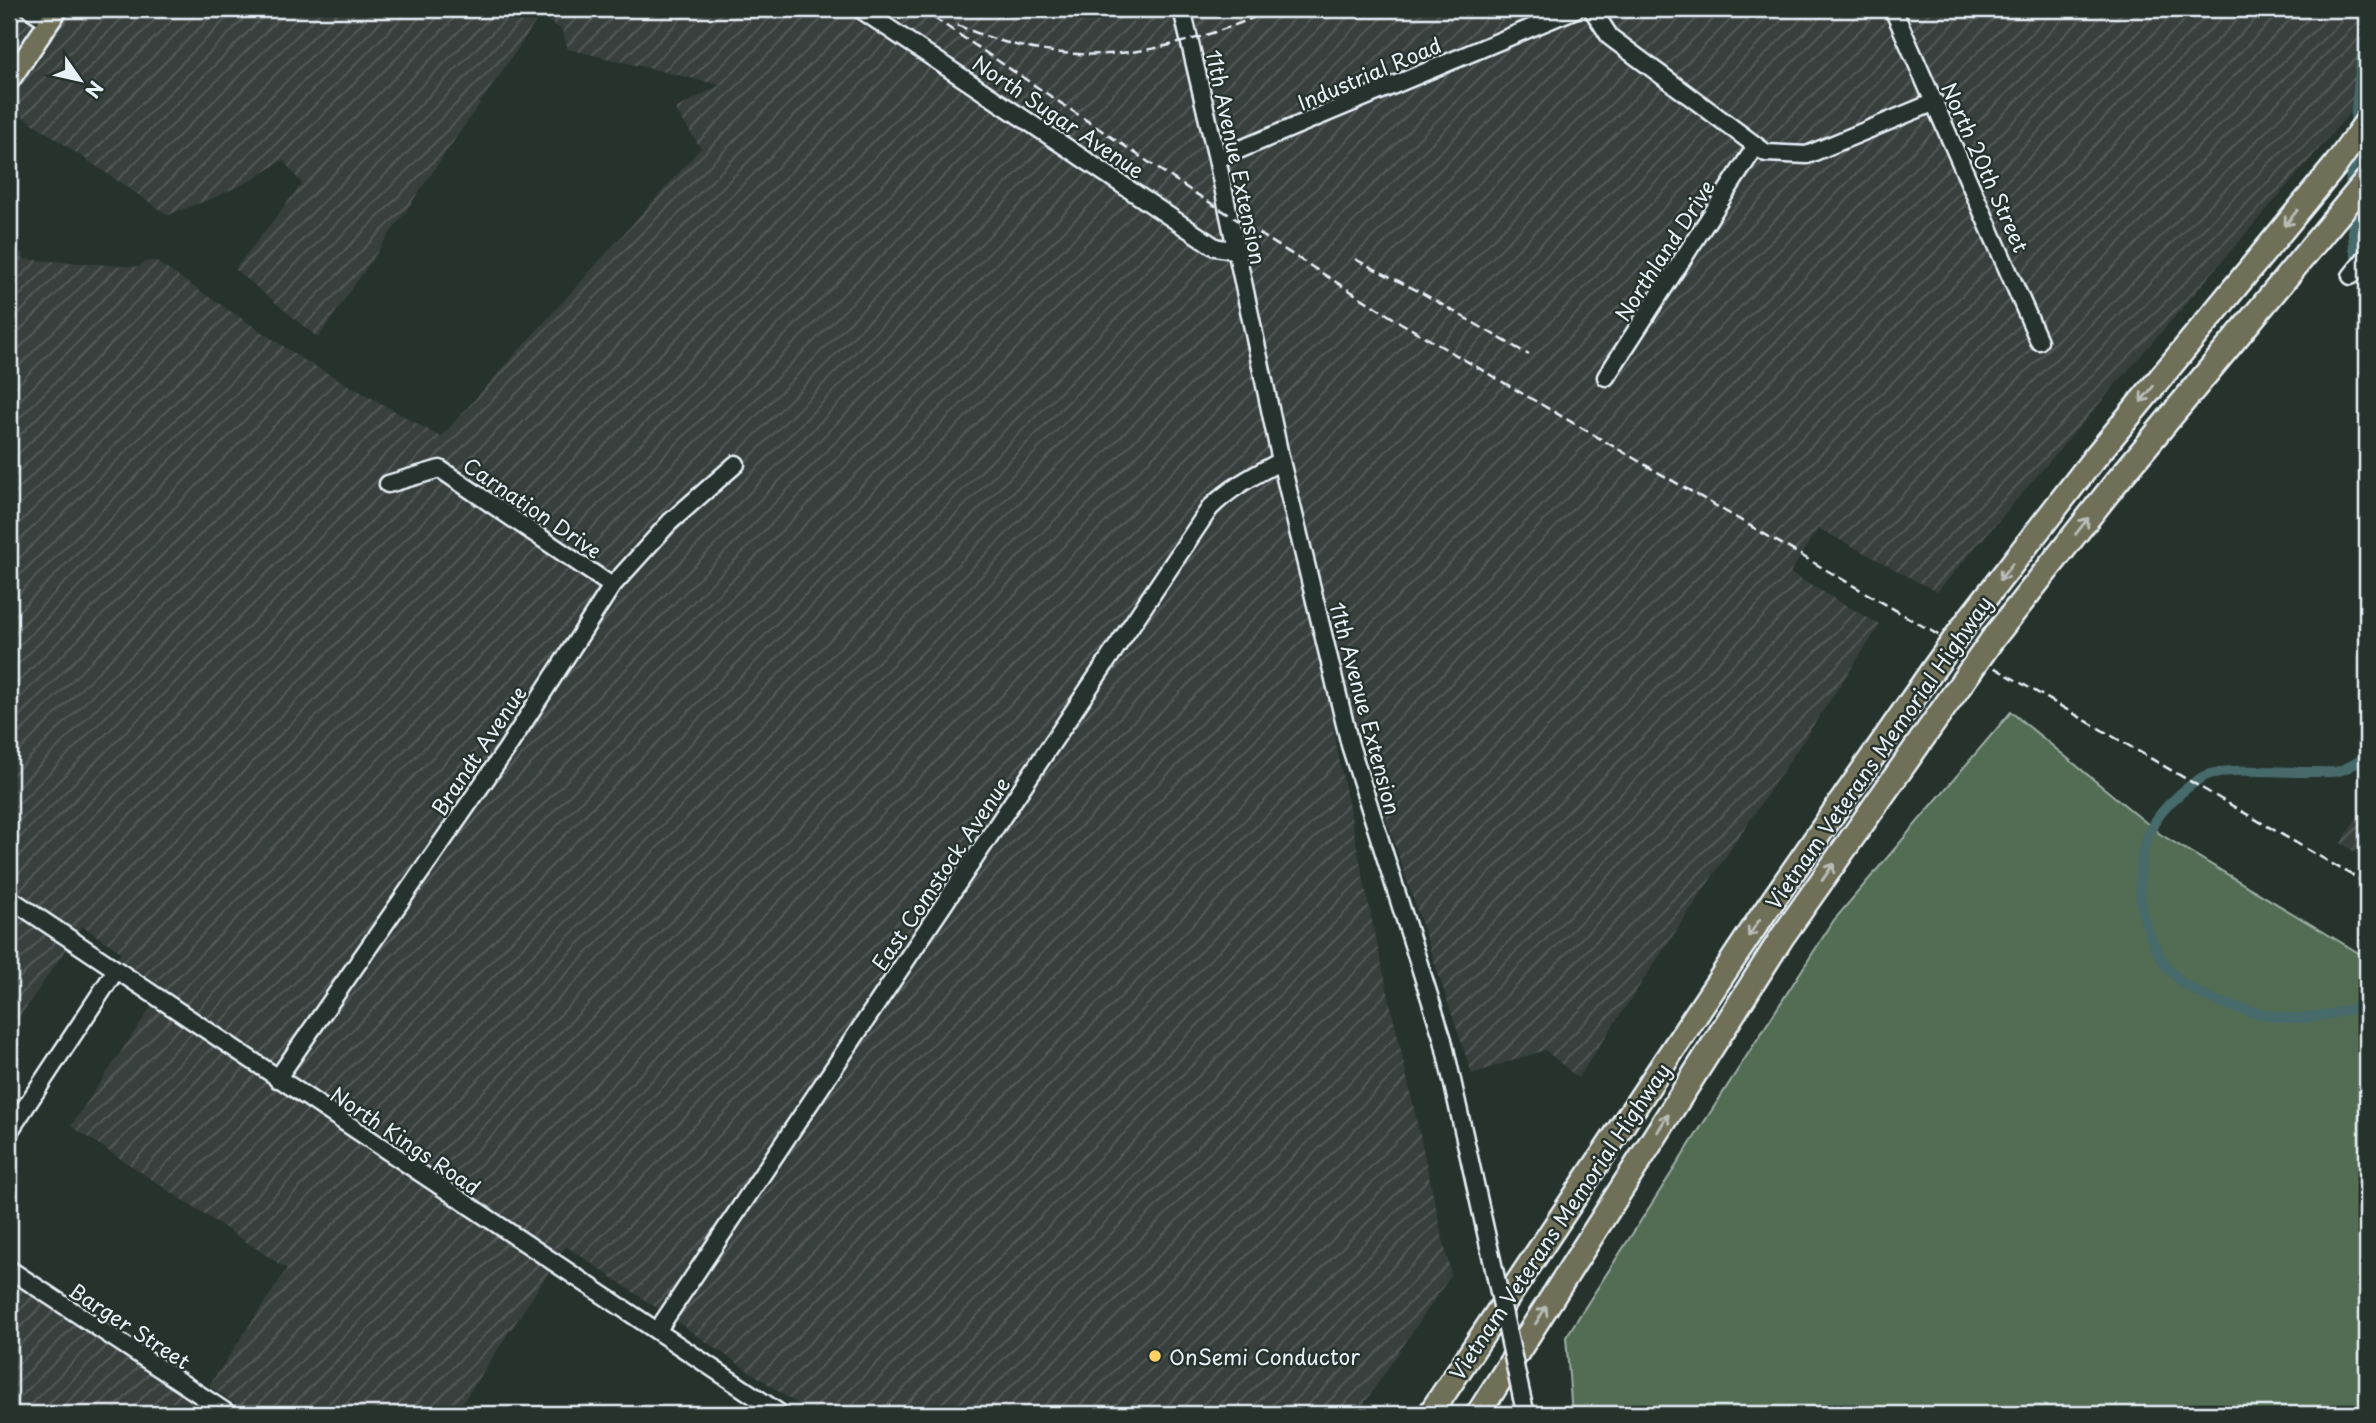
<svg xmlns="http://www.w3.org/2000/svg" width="2376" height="1423" font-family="'Playpen Sans',sans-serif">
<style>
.built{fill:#39403e}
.industrial{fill:url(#industrial-furrows)}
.green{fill:#536d54;stroke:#9eafa6;stroke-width:2}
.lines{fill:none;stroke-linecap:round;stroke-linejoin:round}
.canal{stroke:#466a6b;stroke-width:10}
.minor-casing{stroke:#e8f1f8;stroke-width:21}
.major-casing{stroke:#e8f1f8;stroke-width:24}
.highway-casing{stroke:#e8f1f8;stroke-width:28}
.minor{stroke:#26332d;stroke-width:16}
.major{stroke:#706f59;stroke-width:19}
.highway{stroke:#706f59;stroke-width:23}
.rail{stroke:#e8f1f8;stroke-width:2.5;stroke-dasharray:10 5;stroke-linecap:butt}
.minor-bridge-casing{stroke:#e8f1f8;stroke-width:21;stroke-linecap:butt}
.highway-bridge-casing{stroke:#e8f1f8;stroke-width:28;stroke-linecap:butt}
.minor-bridge{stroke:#26332d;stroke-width:16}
.highway-bridge{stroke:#706f59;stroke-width:23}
.oneway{stroke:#b8bdb8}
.poi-dot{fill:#ffd166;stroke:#26332d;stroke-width:2.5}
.labels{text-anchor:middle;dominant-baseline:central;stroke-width:5;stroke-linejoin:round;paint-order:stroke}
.street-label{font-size:21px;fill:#e8f1f8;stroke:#26332d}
.poi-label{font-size:21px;fill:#e8f1f8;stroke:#26332d;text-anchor:start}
</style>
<defs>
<pattern id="industrial-furrows" width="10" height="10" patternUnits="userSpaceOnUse" patternTransform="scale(1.75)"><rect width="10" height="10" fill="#39403e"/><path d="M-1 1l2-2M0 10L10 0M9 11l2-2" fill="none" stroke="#565c5b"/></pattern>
</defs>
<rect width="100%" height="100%" fill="#26332d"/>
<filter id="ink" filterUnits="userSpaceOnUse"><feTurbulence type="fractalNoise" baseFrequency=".0143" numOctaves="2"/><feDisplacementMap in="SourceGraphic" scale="14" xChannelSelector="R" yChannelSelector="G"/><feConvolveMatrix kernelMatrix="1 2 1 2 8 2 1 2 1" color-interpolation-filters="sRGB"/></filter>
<g filter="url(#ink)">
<path class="built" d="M9,9H14L28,18L9,46Z"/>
<path class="industrial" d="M14,9H847L852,12L854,9H2367V93L1937,592L1818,528L1790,573L1880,625L1578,1078L1545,1050L1472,1074L1385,815L1359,725L1333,729L1374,930L1451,1275L1357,1414H812L566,1246L455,1414H251L209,1386L287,1269L71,1126L164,988L118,957L121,952L82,926L9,1032V248L24,254L22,259L139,267L143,262L155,261L304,360L441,437L701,148L675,109L720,85L568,49L562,30L540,16L318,338L235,269L302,184L283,160L252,180L213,198L168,215L9,107V46L28,19Z
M2367,802V860L2341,843Z
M9,1269L223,1414H9Z"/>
<path class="green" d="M2011,712L2160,834L2367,958V1414H1572L1566,1337L1834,920Z"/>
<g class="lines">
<path class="canal" d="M2354,131L2366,9
M2353,150L2350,189L2354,249L2367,289
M2367,756C2359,761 2349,768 2339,771C2331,773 2321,772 2313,772C2285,773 2231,767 2207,775C2199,778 2188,787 2181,793C2152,817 2140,843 2140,880C2139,913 2152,953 2176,977C2201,1001 2261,1017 2295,1018C2320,1018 2343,1011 2367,1005"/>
<defs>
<path id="minor" d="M30,9L49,22
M860,9L1215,247L1237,251
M1182,9L1217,159L1281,461L1350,745L1443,1040L1494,1269
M1592,9L1610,37L1766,153L1807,155L1935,102
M1893,9L2039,341
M1217,159L1576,9
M2351,276L2367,256
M1606,377L1756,146
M388,484L440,469L612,586
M9,898L781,1414
M277,1079L506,750L612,586L670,522L736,464
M9,1132L116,970
M9,1269L229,1414
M657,1331L1210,508C1231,487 1255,475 1281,461
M1522,1398L1526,1414"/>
<path id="major" d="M9,81L58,9"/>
<path id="highway" d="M1970,618L2092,461L2335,166L2367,121
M1994,637L2114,485L2367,180
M1430,1414L1762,916L1932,671
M1478,1414L1782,937L1963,681"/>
</defs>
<use href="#minor" class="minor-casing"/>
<use href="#major" class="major-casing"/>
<use href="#highway" class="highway-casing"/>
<use href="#minor" class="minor"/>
<use href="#major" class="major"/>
<use href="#highway" class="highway"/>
<path class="rail" d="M921,9L1190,190L1401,323L2367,884
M957,25C1070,74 1165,57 1274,9
M1355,259L1422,293L1529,355"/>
<defs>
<path id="minor-bridge" d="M1494,1269L1522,1398"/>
<path id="highway-bridge" d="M1932,671L1970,618
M1963,681L1994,637"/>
</defs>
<use href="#minor-bridge" class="minor-bridge-casing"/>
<use href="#highway-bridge" class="highway-bridge-casing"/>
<use href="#minor-bridge" class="minor-bridge"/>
<use href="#highway-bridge" class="highway-bridge"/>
</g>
<defs><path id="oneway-shaft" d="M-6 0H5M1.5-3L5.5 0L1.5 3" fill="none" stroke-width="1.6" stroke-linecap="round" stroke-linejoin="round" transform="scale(1.75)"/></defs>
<g class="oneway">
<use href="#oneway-shaft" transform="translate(2291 218) rotate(129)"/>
<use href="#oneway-shaft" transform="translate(2147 394) rotate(129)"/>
<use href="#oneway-shaft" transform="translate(2082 526) rotate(-52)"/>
<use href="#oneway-shaft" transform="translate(2006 572) rotate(128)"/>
<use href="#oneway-shaft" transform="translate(1828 872) rotate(-55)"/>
<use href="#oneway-shaft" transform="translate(1754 928) rotate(124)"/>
<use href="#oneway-shaft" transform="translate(1663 1123) rotate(-58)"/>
<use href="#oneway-shaft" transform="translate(1541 1315) rotate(-58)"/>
</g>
</g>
<circle class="poi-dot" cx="1155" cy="1356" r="7"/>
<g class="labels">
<g class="street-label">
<text transform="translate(1369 73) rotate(-23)">Industrial Road</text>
<text transform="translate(1059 116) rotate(34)">North Sugar Avenue</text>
<text transform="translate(1237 157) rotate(78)">11th Avenue Extension</text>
<text transform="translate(1986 167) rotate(66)">North 20th Street</text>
<text transform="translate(1664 250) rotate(-57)">Northland Drive</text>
<text transform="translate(533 507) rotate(34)">Carnation Drive</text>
<text transform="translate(1366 708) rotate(75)">11th Avenue Extension</text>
<text transform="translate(478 750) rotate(-56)">Brandt Avenue</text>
<text transform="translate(1878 752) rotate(-55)">Vietnam Veterans Memorial Highway</text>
<text transform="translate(940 873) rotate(-56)">East Comstock Avenue</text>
<text transform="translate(406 1140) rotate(34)">North Kings Road</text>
<text transform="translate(1559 1221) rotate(-56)">Vietnam Veterans Memorial Highway</text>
<text transform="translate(130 1325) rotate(33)">Barger Street</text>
</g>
<g class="poi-label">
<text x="1169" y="1356">OnSemi Conductor</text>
</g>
</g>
<rect width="2376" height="1423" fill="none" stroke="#26332d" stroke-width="35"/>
<rect x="18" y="18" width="2341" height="1388" fill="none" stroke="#e8f1f8" stroke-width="2.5" filter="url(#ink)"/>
<g transform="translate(80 80) rotate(124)" stroke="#26332d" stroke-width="5" paint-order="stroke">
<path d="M0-5L12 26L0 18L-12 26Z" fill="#e8f1f8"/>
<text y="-10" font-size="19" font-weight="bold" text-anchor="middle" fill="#e8f1f8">N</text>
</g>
</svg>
